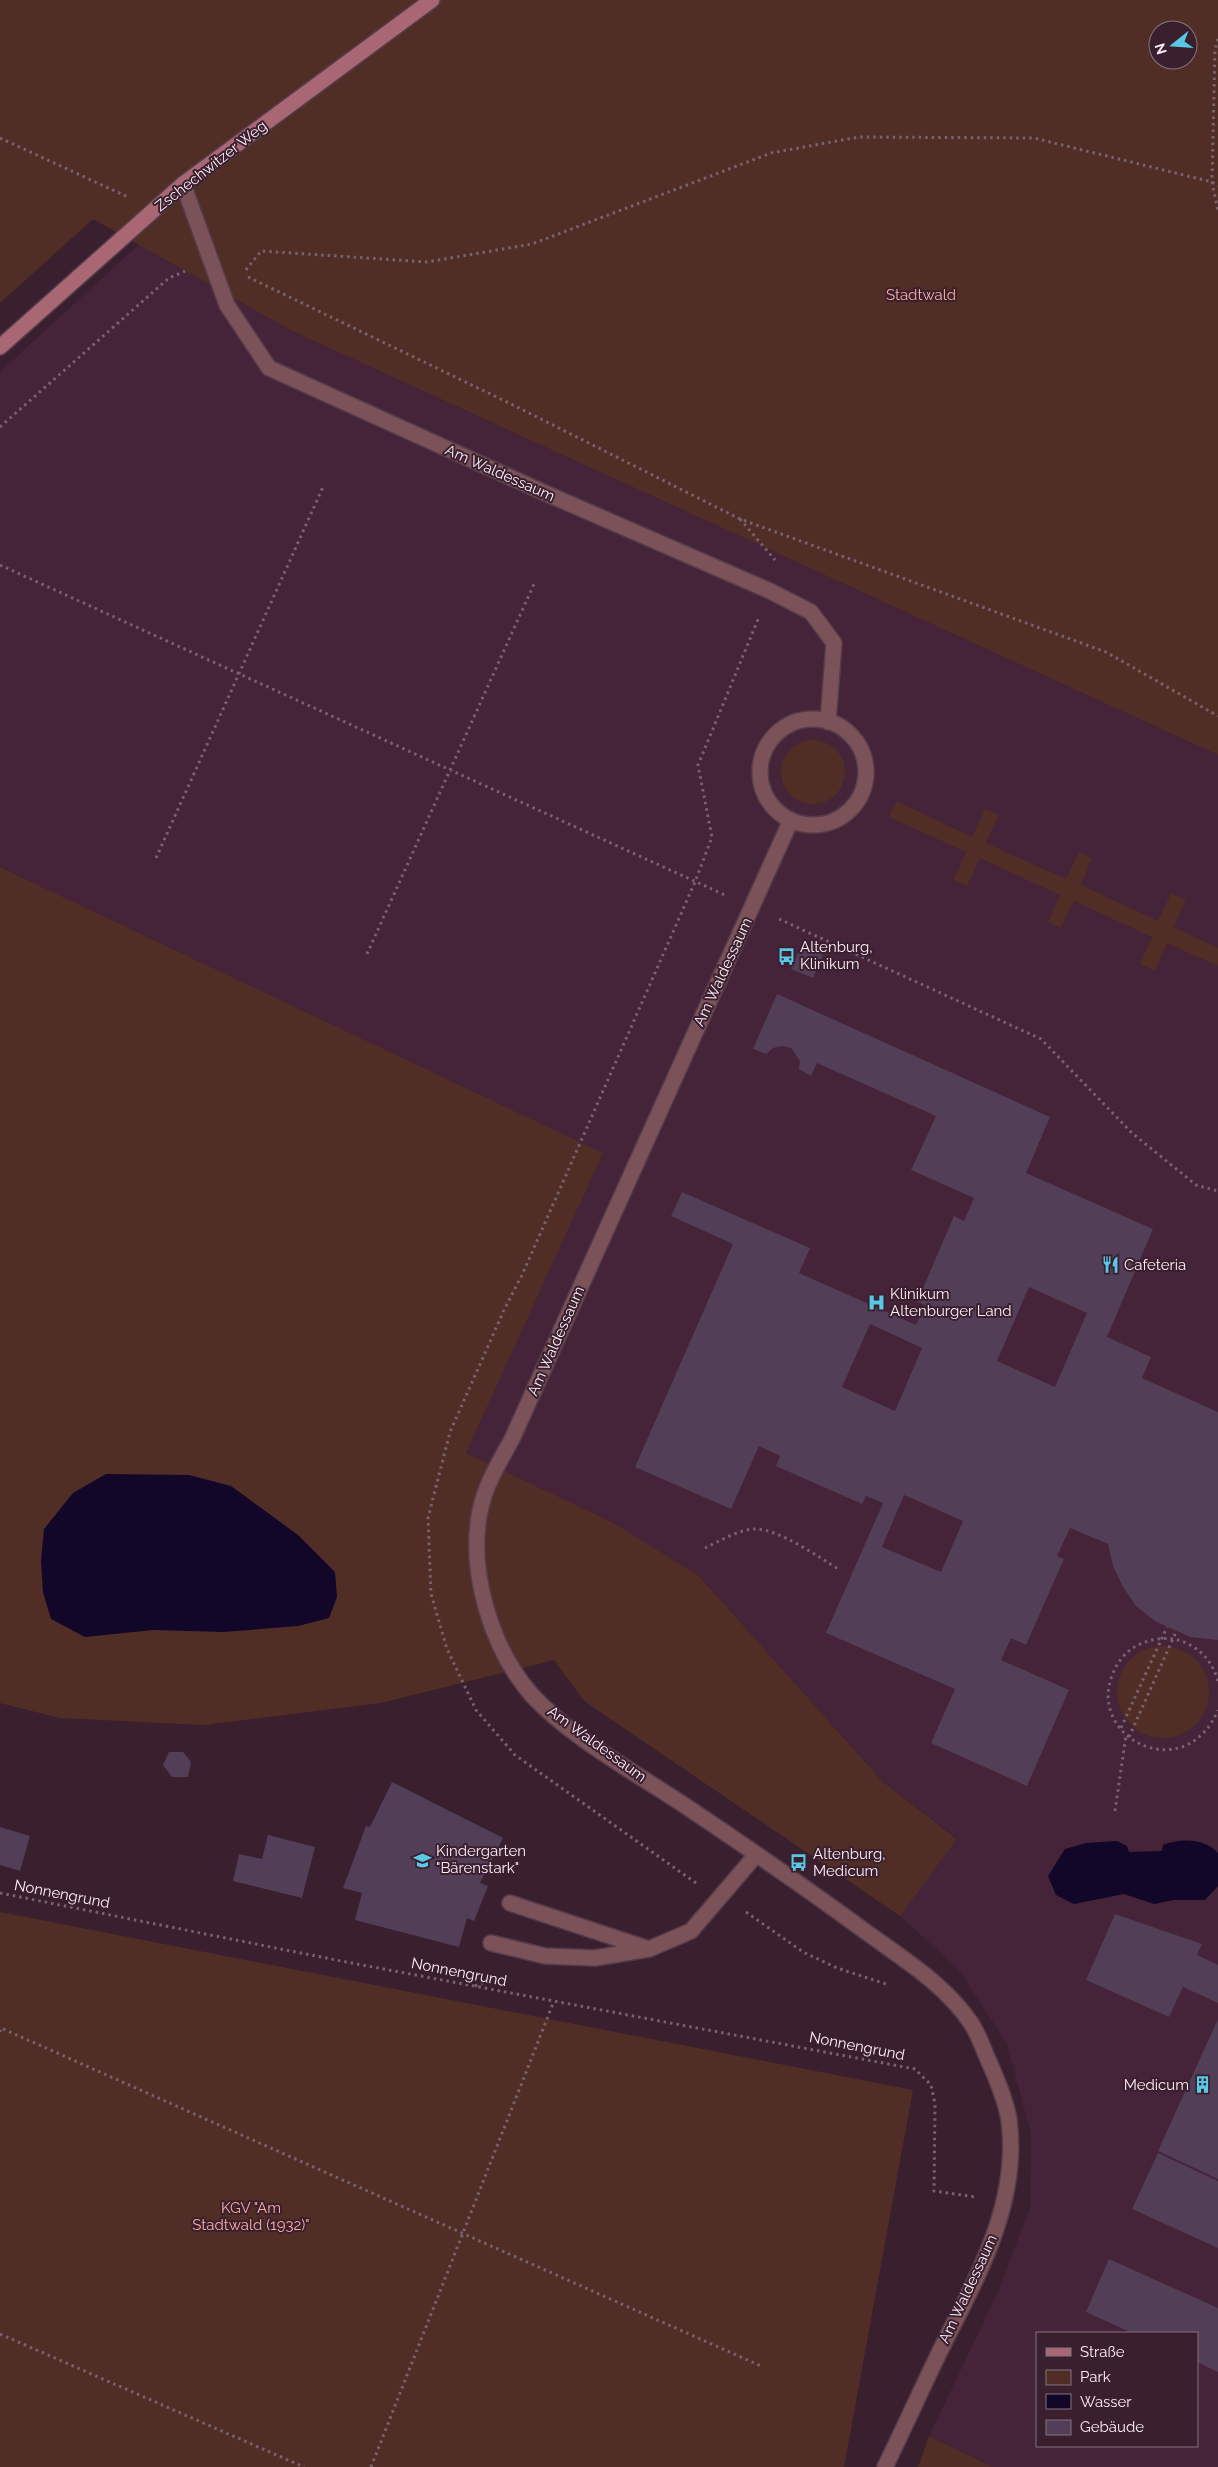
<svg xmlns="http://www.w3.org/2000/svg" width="1218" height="2467" font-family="Raleway,sans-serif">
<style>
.built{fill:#452338;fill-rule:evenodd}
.green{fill:#502e26;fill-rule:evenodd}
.water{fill:#120728}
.building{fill:#523e57;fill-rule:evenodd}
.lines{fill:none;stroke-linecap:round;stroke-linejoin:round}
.lane-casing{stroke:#553c4b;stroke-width:18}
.street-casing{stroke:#553c4b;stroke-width:18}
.secondary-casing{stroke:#553c4b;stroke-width:18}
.path{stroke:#796270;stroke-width:3;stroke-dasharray:2.5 4;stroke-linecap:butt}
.lane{stroke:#7b5258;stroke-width:15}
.street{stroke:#7b5258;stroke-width:15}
.secondary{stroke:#a86772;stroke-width:15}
.labels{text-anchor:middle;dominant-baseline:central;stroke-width:4;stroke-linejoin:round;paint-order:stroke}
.street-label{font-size:15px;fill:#fdeef6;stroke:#3a1f2f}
.park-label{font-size:15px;fill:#faae9b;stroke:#3a1f2f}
.poi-label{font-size:15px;fill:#fdeef6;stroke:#3a1f2f;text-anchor:start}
</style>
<rect width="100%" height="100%" fill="#3a1f2f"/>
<path class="built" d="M139,244L292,331L1218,755V2467H993L929,2436L996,2296L1030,2208L1031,2134L1007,2044L959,1970L900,1916L957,1838L883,1782L698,1575L612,1522L466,1453L602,1153L0,867V372ZM1037,2333H1197V2446H1037Z"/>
<path class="green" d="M0,0H1218V755L292,331L93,219L0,303ZM1158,30H1188V60H1158Z
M781 772a32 32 0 1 1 64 0a32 32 0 1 1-64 0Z
M896,801L972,837L985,809L999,815L986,843L1066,879L1079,852L1092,858L1081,885L1158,921L1171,893L1186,900L1174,927L1218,948V966L1167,943L1155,971L1140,964L1152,937L1074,901L1061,928L1048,922L1060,895L980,858L967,886L953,880L966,852L889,817Z
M0,867L603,1153L466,1453L612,1522L698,1575L883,1782L957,1839L900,1916L584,1701L554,1660L381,1703L203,1725L60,1718L0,1703Z
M1117 1692a46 46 0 1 1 92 0a46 46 0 1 1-92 0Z
M0,1912L913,2090L844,2467H0Z
M929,2436L993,2467H918Z"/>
<path class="water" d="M106,1474L189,1475L231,1486L298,1535L335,1572L337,1597L329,1618L298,1626L261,1629L223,1632L153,1630L85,1637L51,1619L43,1592L41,1561L44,1529L73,1493Z
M1117,1841L1127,1846L1129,1852L1162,1851L1163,1845C1180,1838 1205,1838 1218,1853V1886L1205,1900H1174L1154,1904L1124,1894L1074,1904L1056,1895L1048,1876L1065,1849L1086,1843Z"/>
<path class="building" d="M801,945L823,955L813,978L791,969Z
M777,994L1050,1117L1026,1173L1153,1229L1107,1337L1151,1357L1142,1378L1218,1412V1640L1190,1637L1155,1621L1136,1606L1123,1587L1113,1566L1108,1544L1070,1528L1057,1556L1064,1559L1026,1645L1011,1638L1001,1660L1069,1690L1027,1786L931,1743L955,1689L826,1633L883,1503L866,1496L862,1504L776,1466L780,1456L759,1446L731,1509L635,1467L733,1244L671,1216L682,1192L810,1248L799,1273L916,1325L925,1305L917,1302L954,1216L964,1221L974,1198L911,1170L936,1116L817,1063L811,1076L799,1069L800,1061L791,1048L782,1046L773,1048L766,1054L753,1049ZM1029,1287L1087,1313L1055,1387L997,1361ZM870,1324L922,1348L895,1411L842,1387ZM904,1495L963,1521L941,1572L882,1547Z
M169,1752H183L191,1762L188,1777H172L163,1765Z
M392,1782L503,1838L480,1883L488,1886L474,1921L467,1918L459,1947L355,1920L362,1893L343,1888L366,1826L370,1827Z
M0,1827L30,1836L20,1871L0,1865Z
M268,1835L315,1847L302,1898L233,1881L239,1854L262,1859Z
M1115,1914L1202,1944L1197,1955L1218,1965V2003L1183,1987L1169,2017L1086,1980Z
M1218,2019V2179L1158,2151Z
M1158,2153L1218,2181V2248L1132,2209Z
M1109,2259L1218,2308V2372L1197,2362V2333H1132L1086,2312Z"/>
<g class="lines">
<defs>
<path id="lane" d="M510,1903L646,1948
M491,1943L545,1956L595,1958L649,1949L691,1931L756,1855"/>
<path id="street" d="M183,184L227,305L269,368L545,493L770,591L811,612L834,643L828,722
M760 772a53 53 0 1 1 106 0a53 53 0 1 1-106 0Z
M791,820L512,1439C500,1461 485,1485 480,1511C468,1571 491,1648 531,1694C571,1738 641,1776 690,1809C748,1848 806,1888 862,1929C900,1957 944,1983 971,2023C979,2035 984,2051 990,2064C998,2082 1006,2101 1009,2120C1020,2203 977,2277 941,2349C922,2388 904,2428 885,2467"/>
<path id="secondary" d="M0,347L183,184L432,0"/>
</defs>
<use href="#lane" class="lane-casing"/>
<use href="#street" class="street-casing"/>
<use href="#secondary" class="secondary-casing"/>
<path class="path" d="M1218,39L1215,50L1212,182L1218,211
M0,138L128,197
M246,270L261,251L427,262L532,244L771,153L859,137L1034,138L1212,182L1218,186
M248,277L509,403L740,519L1106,652L1218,716
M0,427L169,278L185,271
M740,519L775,560
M0,565L725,895
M156,858L323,487
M779,919L1041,1039L1132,1133L1196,1185L1218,1191
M367,954L534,584
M705,1548C720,1541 739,1529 756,1529C779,1529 820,1558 840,1570
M1218,1681C1213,1664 1204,1652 1188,1644C1172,1635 1153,1638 1138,1645C1126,1651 1118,1661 1113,1673C1085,1738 1185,1788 1218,1710
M1121,1728L1167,1627
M1129,1737L1176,1632
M1115,1811L1126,1735
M696,1883L515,1755L476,1710L447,1649L431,1594L428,1518L450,1432L504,1310L522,1275L695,882L712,837L698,765L759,617
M0,1893L341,1961L915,2069L931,2085L935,2104L934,2191L976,2197
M746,1912L803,1952L837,1968L886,1984
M475,1986L499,1976
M0,2032L1,2028L761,2366
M0,2334L304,2467
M371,2467L554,2001"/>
<use href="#lane" class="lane"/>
<use href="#street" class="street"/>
<use href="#secondary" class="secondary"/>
</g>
<defs>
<symbol id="bus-bare" viewBox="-9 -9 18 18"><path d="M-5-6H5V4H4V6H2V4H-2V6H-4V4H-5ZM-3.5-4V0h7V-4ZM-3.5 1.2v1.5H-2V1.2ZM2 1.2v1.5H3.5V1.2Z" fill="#59c8e5" stroke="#3a1f2f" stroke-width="2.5" paint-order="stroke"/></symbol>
<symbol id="restaurant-bare" viewBox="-9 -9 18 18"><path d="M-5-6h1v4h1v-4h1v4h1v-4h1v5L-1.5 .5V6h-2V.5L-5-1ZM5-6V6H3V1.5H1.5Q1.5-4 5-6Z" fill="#59c8e5" stroke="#3a1f2f" stroke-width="2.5" paint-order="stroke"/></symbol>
<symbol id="hospital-bare" viewBox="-9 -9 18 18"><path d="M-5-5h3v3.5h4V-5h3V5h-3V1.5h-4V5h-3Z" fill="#59c8e5" stroke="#3a1f2f" stroke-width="2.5" paint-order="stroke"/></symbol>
<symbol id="school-bare" viewBox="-9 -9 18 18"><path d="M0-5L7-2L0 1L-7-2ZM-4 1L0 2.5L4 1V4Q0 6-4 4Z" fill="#59c8e5" stroke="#3a1f2f" stroke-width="2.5" paint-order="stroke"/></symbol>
<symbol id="building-bare" viewBox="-9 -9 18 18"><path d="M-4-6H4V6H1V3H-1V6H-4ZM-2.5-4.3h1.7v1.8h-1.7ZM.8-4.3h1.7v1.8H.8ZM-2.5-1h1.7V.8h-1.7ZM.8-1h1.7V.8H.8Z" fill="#59c8e5" stroke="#3a1f2f" stroke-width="2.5" paint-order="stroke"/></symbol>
</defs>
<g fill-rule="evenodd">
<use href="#bus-bare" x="774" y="944" width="25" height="25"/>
<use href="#restaurant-bare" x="1098" y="1252" width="25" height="25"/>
<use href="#hospital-bare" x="864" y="1290" width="25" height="25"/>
<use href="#school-bare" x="410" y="1848" width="25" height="25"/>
<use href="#bus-bare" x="786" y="1850" width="25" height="25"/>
<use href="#building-bare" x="1190" y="2072" width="25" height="25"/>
</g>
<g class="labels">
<g class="street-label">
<text transform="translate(211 166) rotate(-38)">Zschechwitzer Weg</text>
<text transform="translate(500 473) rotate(24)">Am Waldessaum</text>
<text transform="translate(723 972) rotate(-65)">Am Waldessaum</text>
<text transform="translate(556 1341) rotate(-66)">Am Waldessaum</text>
<text transform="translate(597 1744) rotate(36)">Am Waldessaum</text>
<text transform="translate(62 1894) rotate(11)">Nonnengrund</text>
<text transform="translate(459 1972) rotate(11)">Nonnengrund</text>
<text transform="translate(857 2046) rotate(11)">Nonnengrund</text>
<text transform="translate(968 2289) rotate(-65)">Am Waldessaum</text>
</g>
<g class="park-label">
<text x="921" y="295">Stadtwald</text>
<text x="251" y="2208">KGV "Am<tspan x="251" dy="17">Stadtwald (1932)"</tspan></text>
</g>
<g class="poi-label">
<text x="800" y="947">Altenburg,<tspan x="800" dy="17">Klinikum</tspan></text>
<text x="1124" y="1265">Cafeteria</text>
<text x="890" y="1294">Klinikum<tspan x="890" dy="17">Altenburger Land</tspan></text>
<text x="436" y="1851">Kindergarten<tspan x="436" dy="17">"Bärenstark"</tspan></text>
<text x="813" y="1854">Altenburg,<tspan x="813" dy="17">Medicum</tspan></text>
<text x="1189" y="2085" text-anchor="end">Medicum</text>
</g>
</g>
<rect x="1036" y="2332" width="162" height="115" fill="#3a1f2f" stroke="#88727f"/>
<rect x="1046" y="2348" width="25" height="8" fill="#a86772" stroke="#88727f"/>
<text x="1080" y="2357" font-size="15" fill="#fdeef6">Straße</text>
<rect x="1046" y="2370" width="25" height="15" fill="#502e26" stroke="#88727f"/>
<text x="1080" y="2382" font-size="15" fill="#fdeef6">Park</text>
<rect x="1046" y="2394" width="25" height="15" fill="#120728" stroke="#88727f"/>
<text x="1080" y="2407" font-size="15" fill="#fdeef6">Wasser</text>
<rect x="1046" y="2420" width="25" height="15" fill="#523e57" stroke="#88727f"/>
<text x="1080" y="2432" font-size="15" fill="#fdeef6">Gebäude</text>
<g transform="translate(1173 45) rotate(253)"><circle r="24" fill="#3a1f2f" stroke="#88727f"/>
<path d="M0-4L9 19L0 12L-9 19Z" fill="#59c8e5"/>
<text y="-8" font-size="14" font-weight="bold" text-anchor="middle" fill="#fdeef6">N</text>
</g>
</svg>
